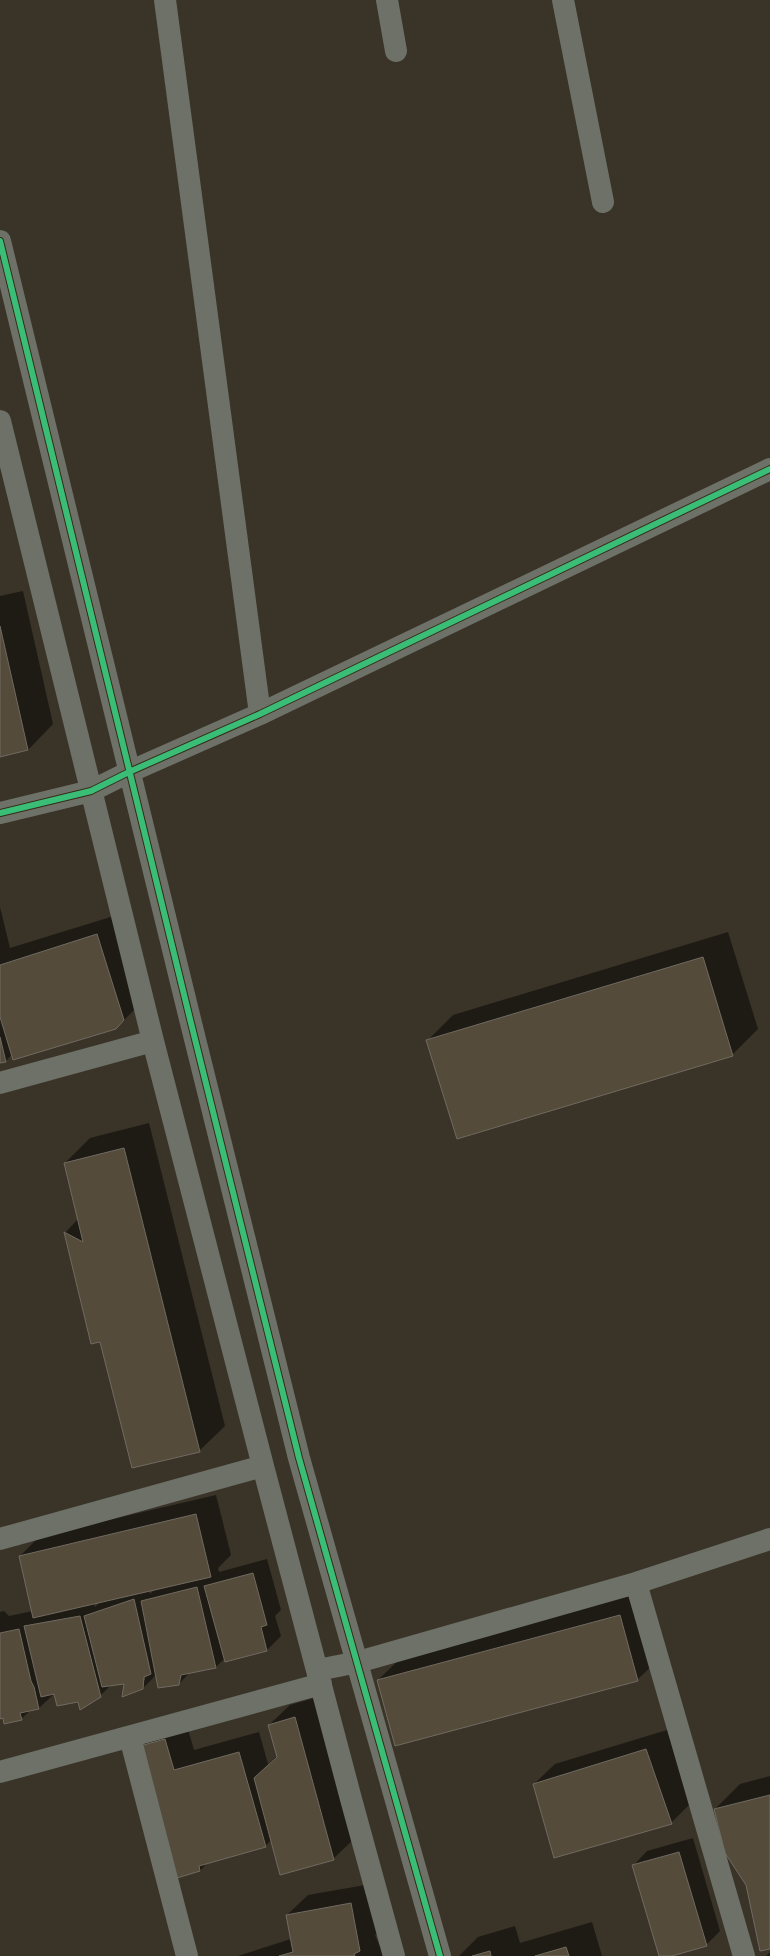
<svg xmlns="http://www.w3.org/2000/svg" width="770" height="1956" font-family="'Fira Sans Condensed',sans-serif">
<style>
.shadow{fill:#0007;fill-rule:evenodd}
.building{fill:#544b3a;stroke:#706a61}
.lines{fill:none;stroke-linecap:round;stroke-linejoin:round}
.minor{stroke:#6e7168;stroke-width:22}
.cycleway-casing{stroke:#362b16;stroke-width:8}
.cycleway{stroke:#3abd76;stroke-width:6}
</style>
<rect width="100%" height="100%" fill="#393328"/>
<path class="shadow" d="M23,591L53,724L28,750L0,756V596Z
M0,907L10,948L117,915L137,1007L116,1028L12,1054L6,1061L0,1062Z
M728,932L758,1029L732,1055L427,1041L453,1015Z
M149,1123L225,1426L199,1451L65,1233L78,1219L65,1163L90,1138Z
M216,1495L231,1555L218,1568L219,1572L267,1559L281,1610L275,1616L281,1636L267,1650L225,1658L216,1667L190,1672L179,1684L157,1674L143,1688L125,1683L111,1685L100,1696L79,1700L55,1693L39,1708L32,1709L21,1719L0,1718V1612L4,1611L9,1616L33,1611L20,1556L40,1536ZM155,1589L150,1594L149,1590ZM100,1602L95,1607L94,1603ZM145,1672V1680H143Z
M645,1591L663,1655L637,1680H378L404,1655Z
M315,1698L354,1839L333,1859L271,1840L265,1847L208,1862L200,1871L141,1747L162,1726L185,1719L194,1750L259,1732L268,1764L278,1755L269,1725L290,1705Z
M667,1730L692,1802L671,1823L534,1784L555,1764Z
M770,1776V1948L746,1885L715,1809L740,1784Z
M693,1838L720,1931L706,1945L669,1956H660L633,1866L647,1851Z
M371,1884L380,1930L375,1935L380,1947L384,1946L388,1956H238L291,1939L287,1915L308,1895Z
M592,1922L602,1956H459L478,1937L515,1926L520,1943Z
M770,1952V1956H766Z"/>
<path class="building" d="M0,626L28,750L0,757Z
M97,934L124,1020L116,1029L13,1060L0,1017V965Z
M703,957L733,1056L457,1139L426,1040Z
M0,1037L6,1062L0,1063Z
M124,1148L200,1452L132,1468L100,1342L91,1344L64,1232L83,1242L64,1163Z
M196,1514L211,1577L33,1618L19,1556Z
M253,1573L267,1625L261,1627L267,1651L225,1662L204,1586Z
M197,1587L216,1668L181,1675L179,1685L158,1688L141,1601Z
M134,1599L151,1674L144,1677L143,1689L122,1697L124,1684L102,1687L84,1616Z
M620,1615L638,1681L395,1746L377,1680Z
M80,1616L101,1697L80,1710L78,1702L57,1706L54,1694L41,1697L24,1626Z
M19,1629L31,1681L34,1687L39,1709L20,1713L22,1720L4,1724L3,1718L0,1719V1633Z
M295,1717L334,1860L280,1875L254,1778L277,1757L268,1725Z
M165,1739L174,1770L239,1752L266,1847L199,1866L200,1871L177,1878L140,1746Z
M646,1749L672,1824L554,1858L533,1784Z
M770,1795V1949L760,1951L746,1885L725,1853L714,1809Z
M679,1852L707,1946L672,1956H659L632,1865Z
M351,1903L360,1951L354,1954L355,1956H279L293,1952L286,1915Z
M566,1947L569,1956H535Z
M490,1951L491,1956H472Z"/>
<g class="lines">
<path class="minor" d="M165,0L260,714
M387,0L396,51
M563,0L603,202
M0,241L190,1019L299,1458L440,1956
M0,421L153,1041L263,1466L351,1799L394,1956
M0,813L91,791L129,772L260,714L770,469
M0,1083L153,1041
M0,1539L263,1466
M636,1583L744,1956
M318,1670L358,1662L636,1583L770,1539
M130,1737L187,1956
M0,1772L321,1684"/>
<defs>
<path id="cycleway" d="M0,241L190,1019L299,1458L440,1956
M0,813L91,791L129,772L260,714L770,469"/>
</defs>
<use href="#cycleway" class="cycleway-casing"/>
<use href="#cycleway" class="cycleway"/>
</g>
</svg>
